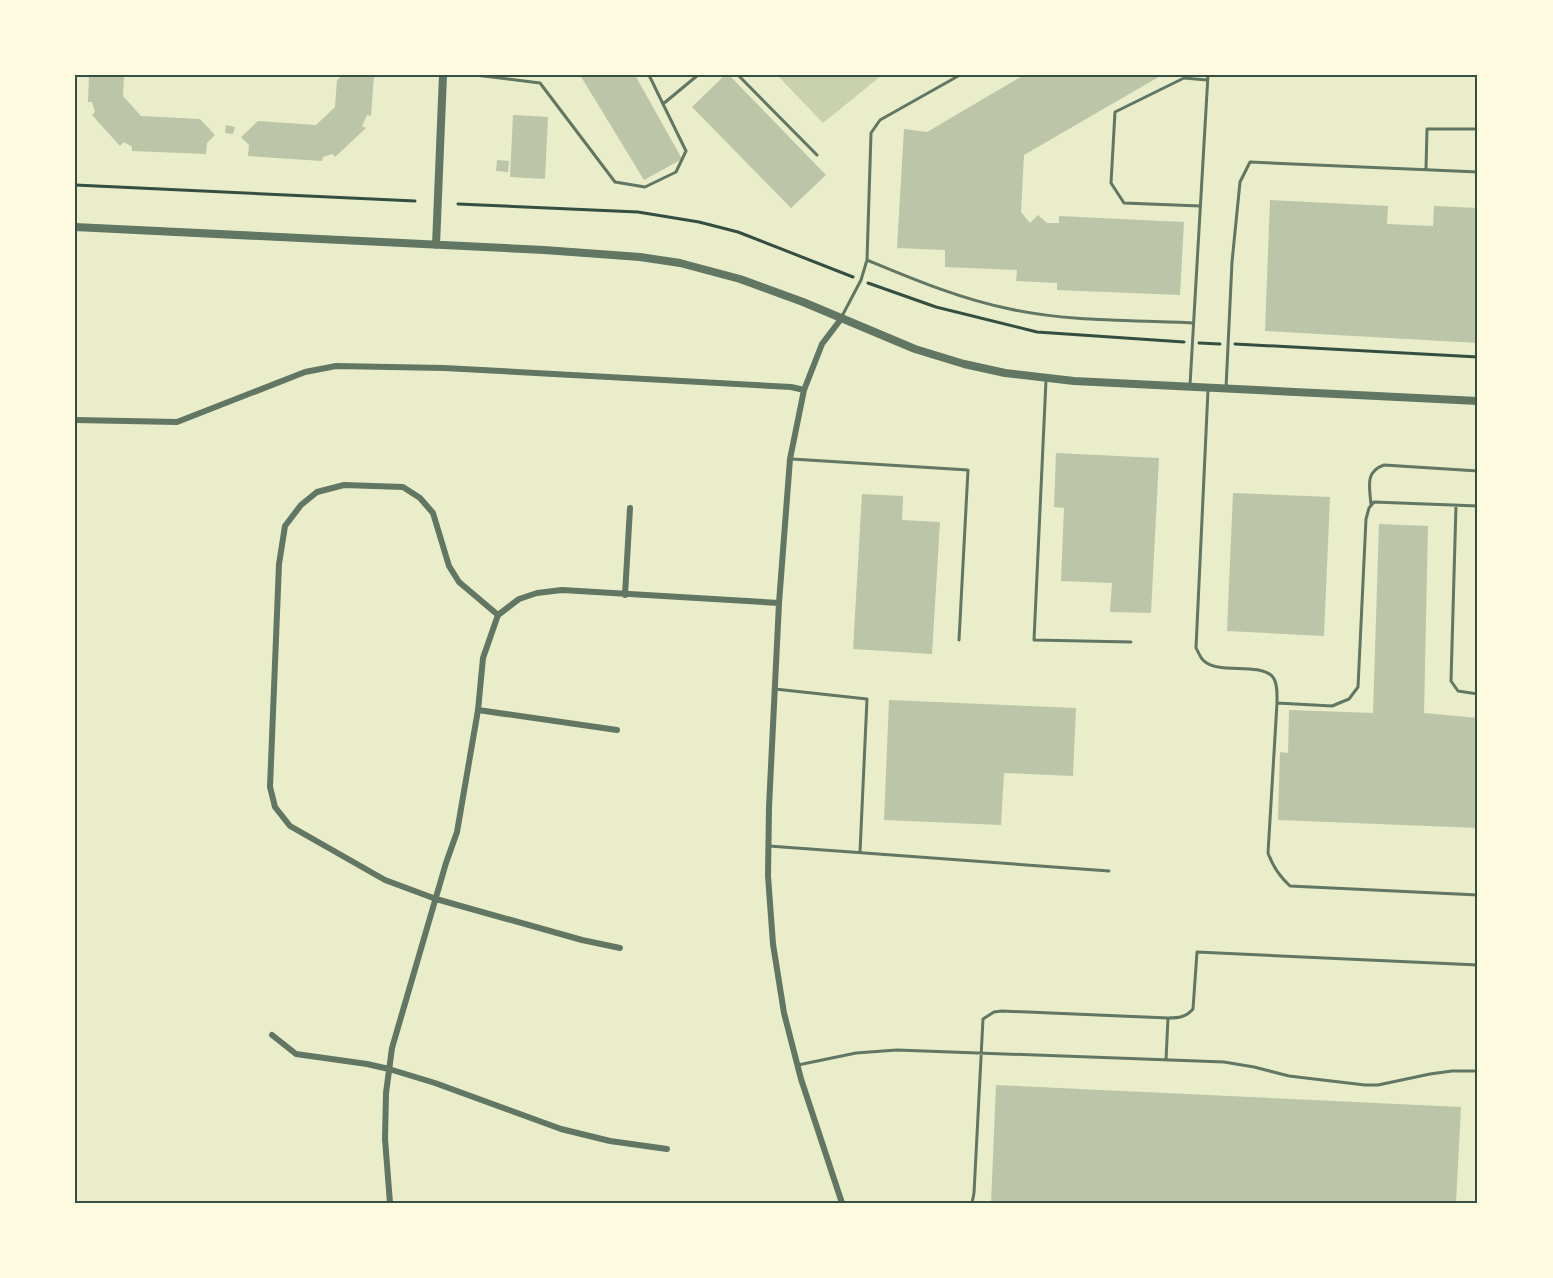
<svg xmlns="http://www.w3.org/2000/svg" width="1553" height="1278" font-family="'Fira Sans Condensed',sans-serif">
<style>
.green{fill:#cad2ad}
.building{fill:#bcc5a7}
.lines{fill:none;stroke-linecap:round;stroke-linejoin:round}
.path{stroke:#344e41;stroke-width:3}
.service{stroke:#617663;stroke-width:3}
.minor{stroke:#617663;stroke-width:6}
.tertiary{stroke:#617663;stroke-width:8}
.neatline{fill:none;stroke:#344e41;stroke-width:2}
</style>
<rect width="100%" height="100%" fill="#e9edc9"/>
<path class="green" d="M777,75H882L823,123Z"/>
<path class="building" d="M89,75H124L123,96L141,116L200,119L215,135L207,143L206,154L132,151V147L124,142L120,146L92,115L95,112L92,102H88Z
M343,75H374L371,116L367,115L362,126L366,128L335,157L332,154L323,157L322,161L248,156L249,145L241,137L258,121L316,125L335,107L337,80Z
M580,75H635L682,159L644,180Z
M725,75H729L826,175L791,208L692,107Z
M1024,75H1162L1024,155L1021,212L1030,223L1038,215L1047,223H1059V216L1184,222L1180,295L1057,290V283L1016,281L1017,270L945,267V250L897,248L904,129L927,132Z
M513,115L548,117L545,179L510,177Z
M226,125L235,127L233,134L225,133Z
M497,160L509,161L508,172L496,171Z
M1270,200L1388,206L1387,224L1433,226L1434,206L1478,208V343L1265,331Z
M1056,453L1159,458L1151,613L1110,612L1112,583L1061,581L1064,508L1054,507Z
M1233,493L1330,497L1324,636L1227,631Z
M862,494L903,496L902,520L940,522L932,654L853,649Z
M1379,524L1428,526L1424,713L1478,718V828L1278,820L1280,752L1288,753L1289,710L1373,713Z
M889,700L1076,708L1073,776L1004,773L1001,825L884,820Z
M996,1085L1461,1107L1456,1203H991Z"/>
<g class="lines">
<path class="path" d="M75,185L415,201
M458,204L638,212L699,222L738,232L853,277
M868,283L936,307L1037,332L1184,342
M1199,343L1220,344
M1235,344L1478,357"/>
<path class="service" d="M475,75L540,83L615,182L645,187L676,172L686,151L663,104L698,75
M649,75L663,104
M738,75L817,155
M1426,169L1427,129H1478
M1200,206L1124,203L1111,183L1115,112L1184,78L1207,80
M867,260C913,279 960,299 1010,309C1069,322 1133,320 1193,323
M841,318L861,280L867,260L871,133L880,120L960,75
M1046,380L1034,640L1131,642
M1190,385L1208,75
M1226,388L1232,262L1240,182L1250,162L1478,172
M1208,390L1196,648C1198,651 1200,657 1203,660C1217,675 1257,662 1272,676C1278,682 1277,695 1277,703L1268,853C1273,867 1279,876 1290,886L1478,895
M792,459L968,470L959,640
M1371,505C1370,488 1364,472 1384,465L1478,471
M1456,505L1451,681L1458,691L1478,694
M775,689L867,699L860,852
M1277,703L1332,706L1349,699L1358,687L1366,519L1369,508L1374,502L1478,506
M769,846L1109,871
M1168,1018C1179,1018 1186,1017 1193,1009L1197,952L1478,965
M798,1065L856,1053L897,1050L1224,1062L1254,1067L1289,1076L1365,1085H1378L1430,1074L1452,1071H1478
M972,1203L974,1193L983,1019L994,1012L1002,1011L1168,1018L1166,1060"/>
<path class="minor" d="M841,319L822,344L804,390L790,459L779,603L769,807L768,876L773,944L784,1013L801,1079L842,1203
M75,420L177,422L305,372L336,366L444,368L791,387L804,390
M625,595L630,508
M498,615L459,582L449,566L433,513L420,498L403,487L344,485L317,492L301,505L285,526L279,564L270,787L275,807L290,826L385,880L436,899L582,940L620,948
M478,710L617,730
M272,1035L296,1054L367,1064L389,1069L435,1083L561,1129L610,1141L667,1149
M390,1203L385,1139L386,1093L392,1048L446,863L457,832L478,710L483,658L498,615L519,599L537,593L562,590L779,603"/>
<path class="tertiary" d="M75,227L544,250L640,257L680,263L740,279L803,302L915,349L964,364L1005,373L1074,381L1478,401
M436,245L443,75"/>
</g>
<rect width="1553" height="1278" fill="none" stroke="#fefae0" stroke-width="153"/>
<rect x="76" y="76" width="1400" height="1126" class="neatline"/>
</svg>
